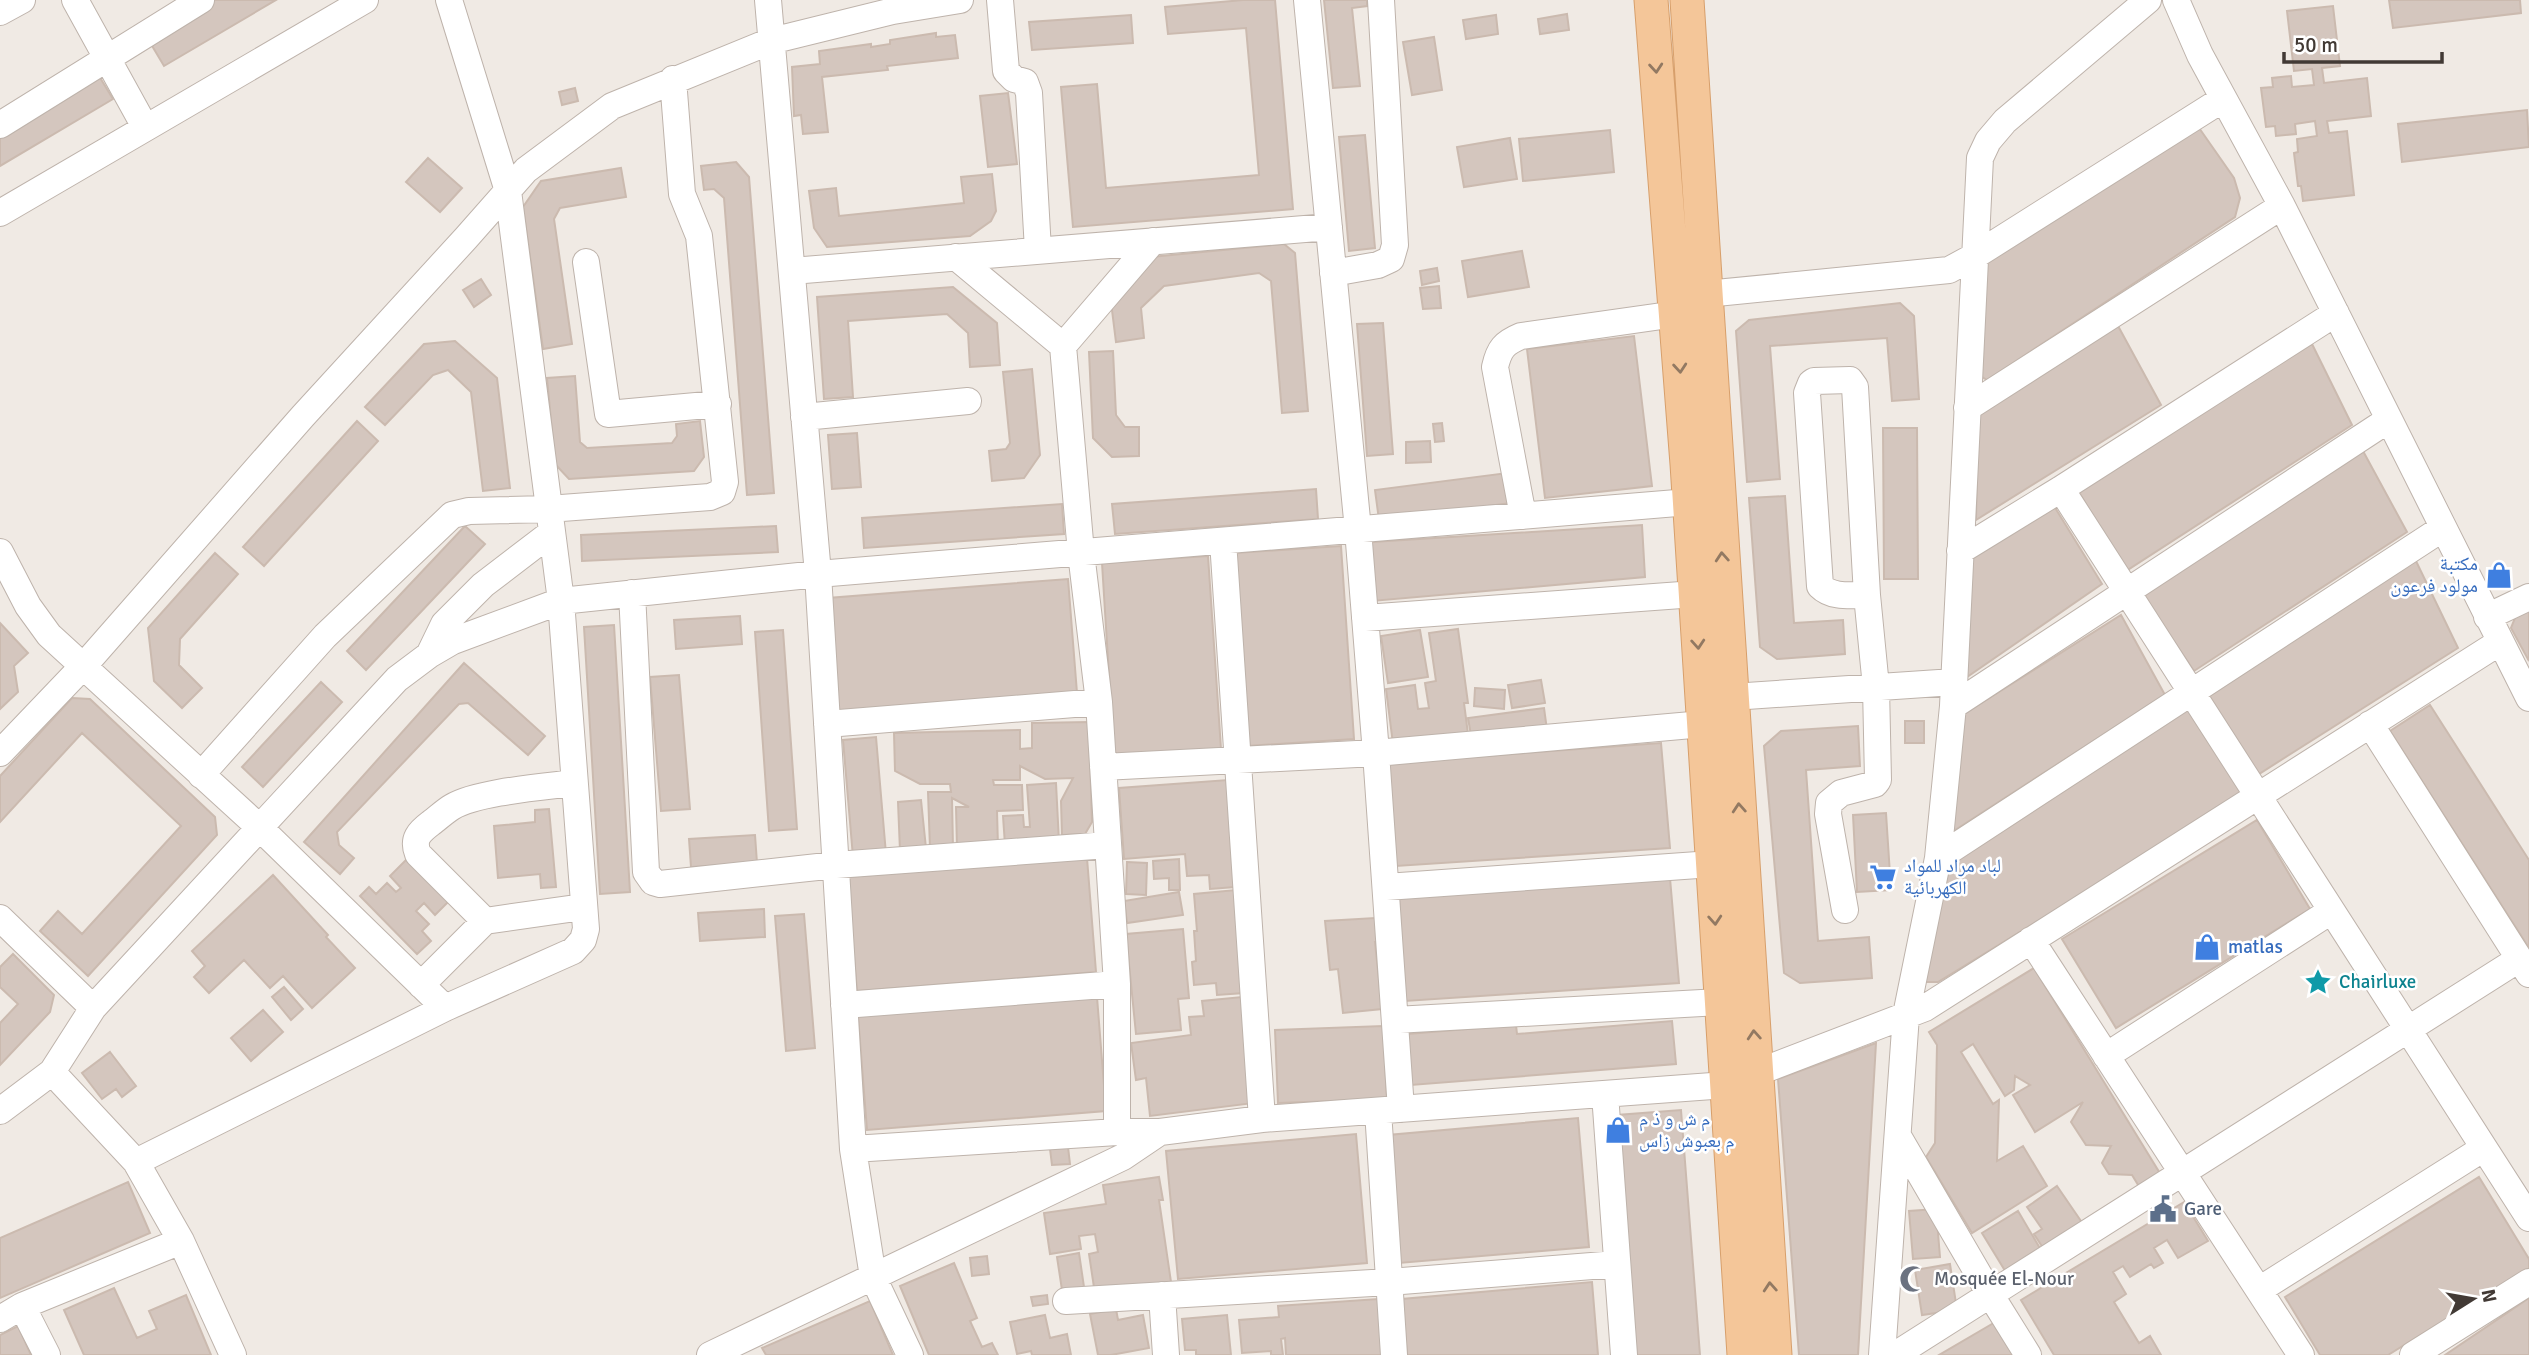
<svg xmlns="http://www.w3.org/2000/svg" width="2529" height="1355" font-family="Signika,'Noto Naskh Arabic',sans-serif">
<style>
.building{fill:#d4c6be;stroke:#cbbaaf;stroke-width:2}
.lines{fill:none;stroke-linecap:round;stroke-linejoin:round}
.minor-casing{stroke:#beb3ab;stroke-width:28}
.major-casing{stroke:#d79f6b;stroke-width:35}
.minor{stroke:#fff;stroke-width:26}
.major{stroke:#f4c699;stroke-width:33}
.oneway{stroke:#927962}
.labels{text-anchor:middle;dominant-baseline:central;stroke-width:5;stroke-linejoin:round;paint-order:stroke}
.shop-label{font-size:19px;fill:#366cbe;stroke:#fff;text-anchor:start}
.culture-label{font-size:19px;fill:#0d838f;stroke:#fff;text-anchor:start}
.service-label{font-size:19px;fill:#4e5e75;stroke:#fff;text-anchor:start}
.worship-label{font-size:19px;fill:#5b616d;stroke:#fff;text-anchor:start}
</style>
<rect width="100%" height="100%" fill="#f0eae4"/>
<path class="building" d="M215,0H276L164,66L148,39Z
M1243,0H1275L1293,209L1073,227L1061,87L1097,84L1106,188L1259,175L1246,28L1168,34L1165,7Z
M1324,0H1367V6L1352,8L1360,86L1333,88Z
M2389,0H2520L2521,13L2393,28Z
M2333,6L2340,66L2322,68L2324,83L2367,78L2371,116L2327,121L2329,133L2347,131L2354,195L2303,201L2301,186H2298L2294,153L2298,152L2297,139L2317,136L2315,121L2295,124L2296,134L2276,136L2275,126L2266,127L2261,88L2273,87L2272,78L2291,76L2292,87L2314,85L2312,69L2294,71L2287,11Z
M1567,14L1569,30L1540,34L1538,19Z
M1131,15L1133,43L1032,50L1029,22Z
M1496,15L1498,34L1466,39L1463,20Z
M936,33V37L955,35L958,58L887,66L888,70L822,77L828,132L803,134L801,115L794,116L792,67L820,64L819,51L871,44V47L890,44V40Z
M1434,37L1442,90L1412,95L1403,42Z
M99,76L113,99L0,166V135Z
M575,88L578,101L562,105L559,92Z
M1008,93L1017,164L988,167L980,96Z
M2527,110L2529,147L2402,162L2398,124Z
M2197,125L2234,178L2240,198L2235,217L1987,380L1979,375L1987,259Z
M1610,130L1614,172L1523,181L1519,139Z
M1365,135L1375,248L1349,251L1339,137Z
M1510,138L1517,179L1464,187L1457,147Z
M428,158L462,188L440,212L406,182Z
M736,162L749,177L774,493L747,495L724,198L714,189L704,190L701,166Z
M621,168L626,197L560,208L554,219L572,344L543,349L523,207L541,181Z
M992,174L996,211L991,221L970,236L827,247L814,228L809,191L836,188L839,216L964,203L961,177Z
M1284,244L1295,253L1308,411L1282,413L1271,281L1259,273L1164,286L1141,308L1144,338L1116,342L1111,302L1151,257Z
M1522,251L1529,287L1468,297L1462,261Z
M1437,268L1439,281L1422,285L1420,271Z
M481,279L491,295L474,307L463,290Z
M1439,286L1441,308L1423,309L1420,288Z
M953,287L997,323L1000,365L970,367L968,333L947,314L848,321L853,397L824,399L817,297Z
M1900,303L1914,316L1919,399L1892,401L1887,338L1770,346L1780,479L1747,482L1736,331L1749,320Z
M1383,323L1393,454L1367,456L1357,324Z
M2117,324L2161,405L1976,520L1978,414Z
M1634,336L1652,486L1545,498L1527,349Z
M455,341L497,378L510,488L483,491L471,392L448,370L433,375L385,425L365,407L424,344Z
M2312,344L2352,425L2126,571L2077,489Z
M1113,351L1116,415L1125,427H1139V456L1112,457L1093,438L1089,352Z
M1032,369L1040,455L1024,478L992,481L989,451L1006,449L1010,443L1003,372Z
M575,376L580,442L587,448L672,443L677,436L676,424L700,421L704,457L694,471L569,479L555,464L547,378Z
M357,421L378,441L264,566L243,547Z
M1442,423L1444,441L1435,442L1433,424Z
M1883,428H1917L1918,579H1884Z
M857,433L861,487L832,489L828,435Z
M1430,441L1431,462L1406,463V442Z
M2363,451L2407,532L2194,671L2141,593Z
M1507,473L1511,503L1379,520L1375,490Z
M1316,489L1318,519L1115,534L1112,504Z
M1785,496L1794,623L1843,620L1845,654L1777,659L1760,647L1749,498Z
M1062,504L1064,534L864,548L862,518Z
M2054,506L2102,584L1967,677L1968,561Z
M1642,525L1645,577L1372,601V542Z
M465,526L485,544L366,670L347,651Z
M776,526L778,552L582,561L581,535Z
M1341,546L1354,739L1247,746L1234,553Z
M215,553L238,574L180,639L179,665L202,688L182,708L154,681L148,628Z
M1208,556L1221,749L1114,756L1102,563Z
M2415,559L2458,648L2259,774L2209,696Z
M1068,579L1077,693L838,712L828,598Z
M2529,607V661L2511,628L2517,613Z
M2121,615L2165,695L1952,832L1964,714Z
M740,616L742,644L676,649L674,620Z
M0,623L28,653L14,666L18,692L0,709Z
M614,625L630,892L600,894L584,627Z
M1458,629L1468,703H1464L1468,734L1393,744L1386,689L1415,685L1418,709L1429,708L1425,683L1436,681L1429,633Z
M783,630L797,829L769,831L755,632Z
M1420,630L1428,677L1388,683L1381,636Z
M464,663L545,736L528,755L468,703L459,704L337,832L339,845L354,858L340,874L304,842Z
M679,675L690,809L661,811L650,677Z
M1541,680L1545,703L1512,708L1508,685Z
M321,682L342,702L263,787L242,767Z
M1475,688L1505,690L1504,709L1474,706Z
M72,698L90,699L215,817L217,835L88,976L40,931L58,911L82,934L181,826L82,733L0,822V776Z
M2430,705L2529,860V948L2390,731Z
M2189,707L2243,796L1938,982H1925L1946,862Z
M1544,708L1547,730L1472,741L1468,718Z
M1905,721H1924V743H1905Z
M1089,722L1092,822L1085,834L1062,835L1061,801L1073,778L1045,779L1020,766V780H993L994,785H1022L1023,810L997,811L998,847L957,848L956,807H969L952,798L953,848H930L928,792H951L950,784H920L895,771L894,733L1020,730V749L1032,748V723Z
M1858,726L1860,766L1806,770L1818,941L1869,937L1872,978L1800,983L1784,973L1764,746L1781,731Z
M876,737L886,854L853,857L843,740Z
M1661,743L1670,848L1396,866L1389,763Z
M1228,780L1235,887L1210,889L1209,875L1187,876L1185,854L1124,859L1119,788Z
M1056,783L1059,842L1005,845L1003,816L1023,815L1024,827H1030L1027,785Z
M921,800L926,848L900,851L898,802Z
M549,809L556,887L541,888L540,874L498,878L494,826L535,822V810Z
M1886,813L1891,890L1857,892L1853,815Z
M2257,820L2310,909L2116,1028L2062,939Z
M755,835L757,863L691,867L689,839Z
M409,857L451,899L435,915L424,903L416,911L429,924L422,931L431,941L417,954L360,896L369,887L376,894L387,883L396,892L401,888L390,876Z
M1087,858L1096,972L857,991L847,877Z
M1179,859L1180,890H1169V878L1154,879L1153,861Z
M1127,862L1147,863L1146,895L1126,894Z
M273,875L328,935L326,937L355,968L312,1008L283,976L270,988L244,960L209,993L194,977L205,966L192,951Z
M1670,878L1679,983L1405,1001L1399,898Z
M1236,890L1244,993L1217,995L1216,983L1194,985L1192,962L1196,961L1194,931H1197L1194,894Z
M1179,892L1183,915L1127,923L1124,901Z
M764,909L765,937L700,941L698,913Z
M804,914L815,1048L786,1051L775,916Z
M1375,918L1377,942H1375L1382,1009L1343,1013L1338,969L1330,970L1325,921Z
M1183,929L1189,998L1178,999L1181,1030L1136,1034L1126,934Z
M13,954L54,995L50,1012L0,1065V1023L18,1004L0,987V967Z
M2034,968L2161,1175L2140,1188L2132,1175L2109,1174L2102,1163L2111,1146L2086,1145L2071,1122L2083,1102L2035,1132L2013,1095L2030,1085L2015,1076L2014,1090L2005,1096L1973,1044L1961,1052L1993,1104L1999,1100L1997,1161L2023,1146L2047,1186L1972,1233L1926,1157L1935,1143L1937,1045L1929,1032Z
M284,987L303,1009L291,1020L272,997Z
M1097,997L1106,1111L867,1130L858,1016Z
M1242,997L1254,1103L1150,1116L1146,1078L1136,1080L1131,1043L1191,1035L1189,1017L1204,1016L1202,1001Z
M263,1010L283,1032L251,1061L231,1038Z
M1672,1021L1676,1064L1411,1085L1407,1034L1516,1025L1517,1034Z
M1383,1026L1387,1099L1278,1103L1275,1030Z
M1876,1043L1858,1355H1799L1778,1079Z
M110,1052L136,1086L122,1097L116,1089L102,1099L82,1073Z
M1681,1110L1700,1355H1636L1617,1115Z
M1578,1118L1589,1247L1399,1263L1388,1135Z
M1356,1134L1367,1263L1178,1279L1166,1151Z
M1068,1147L1070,1164L1052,1165L1050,1149Z
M1159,1177L1163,1200H1159L1171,1282L1095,1294L1089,1254L1098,1252L1095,1234L1079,1236L1081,1249L1050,1254L1044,1213L1106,1204L1103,1185Z
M2479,1177L2529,1259V1268L2388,1355H2320L2285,1297Z
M128,1182L150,1233L0,1298V1238Z
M2057,1186L2083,1224L2045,1251L2034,1234L2042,1229L2027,1207Z
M2184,1202L2208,1241L2178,1258L2167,1240L2154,1248L2163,1263L2154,1268L2151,1264L2130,1277L2123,1266L2113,1272L2126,1294L2114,1302L2139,1343L2150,1336L2161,1355H2054L2021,1300Z
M1936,1209L1940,1257L1913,1259L1909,1211Z
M2018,1211L2041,1250L2007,1274L1982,1233Z
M1079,1253L1084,1287L1062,1290L1057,1257Z
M987,1256L989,1274L972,1276L970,1258Z
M954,1263L977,1318L970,1321L982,1347L992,1343L998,1355H929L900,1286Z
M1950,1264L1957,1310L1922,1315L1915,1270Z
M1592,1282L1598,1355H1407L1402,1299Z
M114,1288L137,1338L157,1329L149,1311L186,1295L211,1355H84L64,1310Z
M1047,1295L1048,1304L1033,1306L1031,1297Z
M2529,1298V1355H2445Z
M1378,1299L1382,1355H1286L1285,1338L1281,1339L1283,1355H1271V1351L1242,1353L1239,1320L1279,1317L1278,1306Z
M870,1301L893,1355H766L762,1348Z
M1116,1309L1118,1320L1143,1315L1149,1348L1111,1355H1098L1090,1314Z
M1045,1315L1050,1338L1067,1334L1071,1355H1032L1031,1351L1017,1354L1010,1322Z
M1227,1315L1231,1355H1196V1350H1185L1182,1319Z
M1997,1321L2017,1355H1939Z
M18,1326L31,1355H0V1335Z"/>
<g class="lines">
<defs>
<path id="minor" d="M75,0L145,127
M768,0L818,574L853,1149L873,1277L910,1355
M1000,0L1006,71L1014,79L1025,82L1029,93L1038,250
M1307,0L1358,530L1376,753L1401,1109
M2176,0L2200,55L2282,206L2529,698
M0,12L22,0
M0,125L201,0
M0,213L365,0
M956,257L1063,346L1153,241
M586,262L608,414L718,404
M792,271L1329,227
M1333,273L1378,265L1391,259L1395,245L1381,0
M1706,294L1949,270L1973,257L2223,99
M1063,346L1081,553L1099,702L1117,984V1132
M1967,408L2282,206
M804,417L968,401
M2061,489L2529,1218
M1523,516L1495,367C1499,349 1504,343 1521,336L1676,314
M1223,541L1262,1119
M1960,551L2061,489L2336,313
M0,552L28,606L49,635L260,828L445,1008
M632,593L646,872L653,882L660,884L836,865L1108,845
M2487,617L2529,597
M1365,618L1695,594
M429,655L444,624L483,585L551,533
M1732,697L1954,682
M1953,706L2388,420
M827,724L1099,702
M2370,724L2529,974
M0,753L88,661L303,416L466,238L526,170L612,106L771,41L893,11L960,0
M1103,767L1376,753L1703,724
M201,775L325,636L452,515L469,511L548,509L710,497L722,492L725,482L699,236L682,194L673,79
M1938,858L2443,528
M1386,887L1712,864
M1845,910L1828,814L1829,803L1841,793L1875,784L1878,780L1876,687L1867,595L1855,387L1850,380L1814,381L1811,383L1807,393L1820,586C1832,598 1851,595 1867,595
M0,918L93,1008
M485,921L418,854C412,839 419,832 431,823C438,818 445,811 452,807C477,792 543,787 574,783
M2031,940L2301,1355
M421,985L485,921L583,907
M844,1005L1117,984
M1395,1020L1720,1002
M2106,1056L2331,911
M52,1072L136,1162L181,1241L233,1355
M1756,1073L1925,1008L2500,642
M1605,1094L1624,1355
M0,1111L52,1072L93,1008L397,679L429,655L453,641L561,601L818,574L1689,502
M1378,1111L1394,1355
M1898,1136L1990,1294L2028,1355
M853,1149L1117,1132H1160L1262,1119L1726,1085
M136,1162L445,1008L573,951L583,940L586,929L561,601L508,191L449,0
M2259,1290L2484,1148
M1162,1295L1166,1355
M1066,1301L1389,1282L1617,1264
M22,1306L47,1355
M0,1319L22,1306L181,1241
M710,1355L1123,1157L1160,1132
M1882,1355L1906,1015L1938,858L1953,706L1980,158L1988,141L2005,121L2148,0
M1895,1355L2519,959
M2413,1355L2529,1282"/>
<path id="major" d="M1651,0L1687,464L1744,1355
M1687,0L1775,1355"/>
</defs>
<use href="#minor" class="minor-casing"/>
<use href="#major" class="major-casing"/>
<use href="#minor" class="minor"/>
<use href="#major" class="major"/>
</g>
<defs><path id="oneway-chevron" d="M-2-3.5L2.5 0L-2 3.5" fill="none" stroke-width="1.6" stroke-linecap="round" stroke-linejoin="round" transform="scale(1.75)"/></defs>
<g class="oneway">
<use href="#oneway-chevron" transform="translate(1656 68) rotate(85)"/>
<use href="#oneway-chevron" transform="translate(1680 368) rotate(85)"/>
<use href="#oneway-chevron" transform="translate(1722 557) rotate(-94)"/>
<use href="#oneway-chevron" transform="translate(1698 644) rotate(86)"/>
<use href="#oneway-chevron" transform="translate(1739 808) rotate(-94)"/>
<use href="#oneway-chevron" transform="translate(1715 920) rotate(86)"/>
<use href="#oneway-chevron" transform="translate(1754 1035) rotate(-94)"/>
<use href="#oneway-chevron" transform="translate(1770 1287) rotate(-94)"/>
</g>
<defs>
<symbol id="shop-bare" viewBox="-9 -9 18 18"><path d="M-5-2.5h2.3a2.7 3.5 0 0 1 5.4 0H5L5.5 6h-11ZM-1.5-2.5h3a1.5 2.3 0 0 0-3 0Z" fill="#3f7fe0" stroke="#fff" stroke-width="2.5" paint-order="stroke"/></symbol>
<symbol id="supermarket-bare" viewBox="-9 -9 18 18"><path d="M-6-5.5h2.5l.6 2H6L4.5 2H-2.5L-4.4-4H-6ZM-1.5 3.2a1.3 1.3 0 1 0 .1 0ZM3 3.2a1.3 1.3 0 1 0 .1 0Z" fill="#3f7fe0" stroke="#fff" stroke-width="2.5" paint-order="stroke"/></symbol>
<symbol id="sight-bare" viewBox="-9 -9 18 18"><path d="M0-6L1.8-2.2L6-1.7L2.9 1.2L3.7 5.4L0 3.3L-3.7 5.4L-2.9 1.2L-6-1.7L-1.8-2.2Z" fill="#0f9aa8" stroke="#fff" stroke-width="2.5" paint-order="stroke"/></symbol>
<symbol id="civic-bare" viewBox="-9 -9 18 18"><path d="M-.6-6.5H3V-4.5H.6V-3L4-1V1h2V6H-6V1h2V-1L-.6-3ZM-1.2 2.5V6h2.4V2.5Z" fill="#5c6f8a" stroke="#fff" stroke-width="2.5" paint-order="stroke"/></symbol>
<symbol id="mosque-bare" viewBox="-9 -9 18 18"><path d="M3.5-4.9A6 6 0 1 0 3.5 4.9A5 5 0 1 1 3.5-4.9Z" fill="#6b7280" stroke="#fff" stroke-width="2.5" paint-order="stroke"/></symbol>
</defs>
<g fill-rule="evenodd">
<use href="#shop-bare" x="2480" y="556" width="38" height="38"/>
<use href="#supermarket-bare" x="1864" y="858" width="38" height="38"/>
<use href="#shop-bare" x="2188" y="928" width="38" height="38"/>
<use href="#sight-bare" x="2299" y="963" width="38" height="38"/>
<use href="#shop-bare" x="1599" y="1111" width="38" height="38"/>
<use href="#civic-bare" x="2144" y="1190" width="38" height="38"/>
<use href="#mosque-bare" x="1894" y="1260" width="38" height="38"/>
</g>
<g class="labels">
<g class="shop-label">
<text x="2478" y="564" text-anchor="end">مكتبة<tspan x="2478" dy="22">مولود فرعون</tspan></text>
<text x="1904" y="866">لباد مراد للمواد<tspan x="1904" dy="22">الكهربائية</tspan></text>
<text x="2228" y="947">matlas</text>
<text x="1639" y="1119">م ش و ذ م<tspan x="1639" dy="22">م بعبوش زاس</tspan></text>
</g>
<g class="culture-label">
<text x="2339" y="982">Chairluxe</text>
</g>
<g class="service-label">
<text x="2184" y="1209">Gare</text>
</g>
<g class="worship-label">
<text x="1934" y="1279">Mosquée El-Nour</text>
</g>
</g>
<g transform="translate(2473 1299) rotate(79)" stroke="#ffffff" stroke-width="5" paint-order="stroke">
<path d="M0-5L12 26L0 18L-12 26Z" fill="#423a35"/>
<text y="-10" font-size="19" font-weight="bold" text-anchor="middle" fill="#423a35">N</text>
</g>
<path d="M2284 52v10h158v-10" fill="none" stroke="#423a35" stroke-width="3.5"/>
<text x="2294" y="52" font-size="21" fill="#423a35" stroke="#ffffff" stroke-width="5" paint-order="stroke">50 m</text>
</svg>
